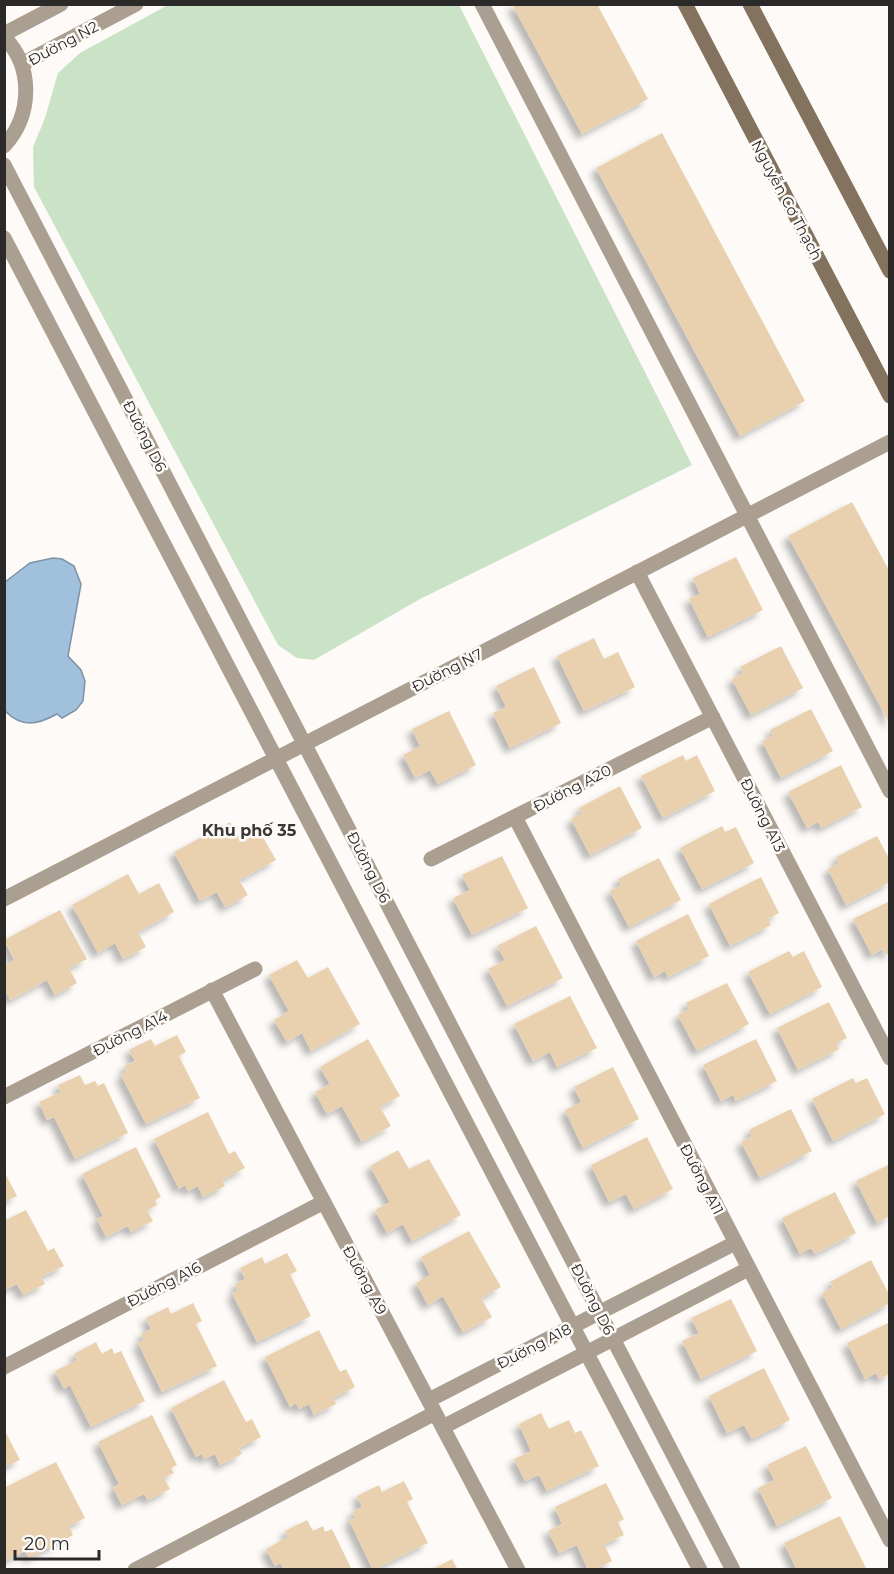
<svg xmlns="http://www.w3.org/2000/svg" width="894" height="1574" font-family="Montserrat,sans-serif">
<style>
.green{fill:#cae3c6}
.water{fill:#a0c0dc;stroke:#7d93a6;stroke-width:1.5}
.building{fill:#e9d1af;filter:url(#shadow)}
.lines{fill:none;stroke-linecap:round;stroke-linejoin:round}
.minor{stroke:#aa9f91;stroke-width:15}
.secondary{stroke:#83735e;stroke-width:15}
.labels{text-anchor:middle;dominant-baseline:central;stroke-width:5;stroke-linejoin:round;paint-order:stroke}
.street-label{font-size:15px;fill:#2b2a29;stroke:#fdfaf7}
.neighbourhood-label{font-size:16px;font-weight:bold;fill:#393835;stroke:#fdfaf7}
</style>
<defs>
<filter id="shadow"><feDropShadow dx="-5.5" dy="5.5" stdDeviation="3" flood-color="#0004"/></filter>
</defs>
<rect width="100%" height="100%" fill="#fdfaf7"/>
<path class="green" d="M168,5H459L692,465L420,599L314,660L297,658L278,645L34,187L33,147L45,118L58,73L80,53Z"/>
<path class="water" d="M53,558L62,559L74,566L81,584L68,656L81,670L85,681L83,701L76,710L62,718L57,714C37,725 22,728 5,711V582L30,563Z"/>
<path class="building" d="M512,4H597L648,99L582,134Z
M662,133L805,401L740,436L596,168Z
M852,502L890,572V724L788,536Z
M736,557L763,610L708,637L689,599L700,594L693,578Z
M594,638L604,659L618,652L635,687L584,711L557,656Z
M781,646L803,688L751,715L732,679L743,673L740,667Z
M534,667L561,723L510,748L493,713L506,707L496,686Z
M811,709L833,751L781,778L762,741L773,736L770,730Z
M449,711L476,765L438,784L430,770L415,778L403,755L420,746L412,729Z
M683,755L686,761L697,755L715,791L663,818L641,776Z
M841,765L862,807L821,828L818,822L807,828L788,792Z
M620,786L642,828L590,855L571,819L582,813L579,808Z
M230,822L241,842L260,832L276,860L239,880L248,895L225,907L217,892L200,901L174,852Z
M722,826L725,832L736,827L754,863L702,889L680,848Z
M877,836L890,860V882L846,905L828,869L839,863L836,857Z
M502,856L528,908L472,935L453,898L470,890L462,875Z
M659,858L681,900L629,927L610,891L621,885L618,879Z
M128,874L139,894L159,883L174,912L138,932L146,947L123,959L115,943L98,953L72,905Z
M761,877L779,913L768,919L771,925L730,946L709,904Z
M890,901V953L886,955L883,949L872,955L853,919Z
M60,910L87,959L69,968L77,983L55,995L47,980L10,1000L4,989V966L14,960L4,940Z
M688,914L709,956L668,977L665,971L654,977L636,941Z
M536,926L563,978L507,1006L488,969L505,960L497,946Z
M789,951L793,957L804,951L822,987L770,1014L748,972Z
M297,960L308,978L328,967L360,1024L311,1051L302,1033L287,1042L274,1020L289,1011L269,975Z
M727,983L749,1024L697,1051L678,1015L689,1009L686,1003Z
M570,996L597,1048L557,1067L550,1052L533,1061L514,1024Z
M829,1002L847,1038L836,1043L839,1049L798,1070L777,1028Z
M177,1035L186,1052L179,1056L200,1098L146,1124L121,1075L127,1071L124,1066L135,1061L129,1050L151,1039L155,1046Z
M368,1039L400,1096L380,1107L391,1126L362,1142L342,1106L327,1114L315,1092L330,1084L320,1067Z
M756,1039L777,1081L736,1101L733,1095L721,1101L703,1065Z
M613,1067L639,1119L583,1148L565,1110L581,1102L574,1087Z
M80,1075L85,1085L95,1081L98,1086L104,1083L128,1133L75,1159L54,1117L47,1120L39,1102L61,1092L58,1085Z
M853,1078L856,1083L867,1078L885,1114L833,1141L812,1099Z
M791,1109L812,1151L760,1178L741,1142L752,1136L749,1130Z
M208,1112L229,1154L235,1151L245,1168L222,1180L225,1186L203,1197L198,1186L188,1191L185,1185L179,1189L154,1139Z
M647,1137L673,1189L634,1209L626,1194L609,1202L591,1165Z
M136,1147L161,1197L155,1200L157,1205L147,1210L153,1221L131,1232L128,1226L106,1237L97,1219L103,1216L82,1174Z
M398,1150L409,1169L429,1159L461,1215L412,1241L403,1224L387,1233L375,1210L390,1202L370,1166Z
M890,1164V1216L877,1223L856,1181Z
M4,1171L17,1196L4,1202Z
M835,1192L856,1233L815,1254L811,1248L800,1254L782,1218Z
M26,1210L48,1251L54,1248L64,1266L41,1277L45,1284L23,1295L17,1284L7,1289L4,1283V1221Z
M469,1231L501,1287L481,1298L492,1317L463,1332L443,1296L428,1305L416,1283L430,1275L421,1257Z
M287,1253L297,1271L290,1274L311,1316L257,1342L232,1293L238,1290L235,1284L245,1279L240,1268L262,1257L265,1264Z
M871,1260L890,1296V1303L841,1329L822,1293L833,1287L830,1282Z
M731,1299L757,1351L701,1379L682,1341L699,1333L691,1318Z
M193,1303L202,1321L196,1324L217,1366L162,1392L138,1343L144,1340L141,1334L151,1329L146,1318L168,1307L171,1314Z
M890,1322V1374L879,1379L876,1373L865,1379L847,1343Z
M319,1330L340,1372L346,1369L355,1387L333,1398L336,1404L314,1415L309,1404L299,1409L296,1403L290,1407L265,1357Z
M96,1342L102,1354L112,1348L114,1354L121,1351L145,1401L91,1427L70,1385L64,1389L55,1371L77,1360L74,1354Z
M764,1368L790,1420L752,1439L744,1425L727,1433L709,1396Z
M224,1380L246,1422L252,1419L261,1437L239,1448L242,1454L220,1465L215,1454L204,1459L202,1454L196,1457L171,1408Z
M541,1413L549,1429L569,1420L575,1433L581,1430L599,1466L547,1491L539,1475L525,1481L514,1459L531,1451L519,1424Z
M152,1415L177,1465L171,1468L174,1473L164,1478L170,1489L148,1500L144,1494L122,1505L113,1488L119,1484L98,1442Z
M4,1429L20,1460L4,1467Z
M806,1446L832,1498L777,1526L758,1488L774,1480L767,1465Z
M56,1462L85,1518L69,1526L73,1535L29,1558L25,1551L4,1561V1488Z
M404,1481L413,1499L407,1502L428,1543L373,1570L349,1520L355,1518L352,1512L362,1507L357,1496L379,1485L382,1492Z
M606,1483L624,1519L618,1522L624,1535L604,1544L612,1561L594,1570H588L577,1545L559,1553L548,1531L562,1524L555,1507Z
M840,1516L866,1568L863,1570H797L784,1543Z
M307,1520L313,1531L323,1526L325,1532L332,1529L352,1570H284L281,1563L275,1566L266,1549L288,1537L285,1531Z
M452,1559L458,1570H431Z"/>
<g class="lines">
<path class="minor" d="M482,4L890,791
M4,34L61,4
M4,37C34,67 32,116 4,146
M22,64L136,4
M4,165L733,1570
M4,238L700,1570
M637,572L890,1058
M515,817L890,1540
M431,859L713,717
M4,899L890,442
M212,990L518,1570
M4,1097L255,969
M4,1367L324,1202
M429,1400L735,1243
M443,1427L748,1269
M135,1570L435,1413"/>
<path class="secondary" d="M685,4L890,396
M750,4L890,271"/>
</g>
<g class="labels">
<g class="street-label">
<text transform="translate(63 43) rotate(-28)">Đường N2</text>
<text transform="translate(787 200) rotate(62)">Nguyễn Cơ Thạch</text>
<text transform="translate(145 436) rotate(63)">Đường D6</text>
<text transform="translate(447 670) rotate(-27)">Đường N7</text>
<text transform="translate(572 788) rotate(-27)">Đường A20</text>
<text transform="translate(763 815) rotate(63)">Đường A13</text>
<text transform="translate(369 867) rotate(63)">Đường D6</text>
<text transform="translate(130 1033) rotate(-27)">Đường A14</text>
<text transform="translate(702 1179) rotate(63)">Đường A11</text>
<text transform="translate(365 1280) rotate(62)">Đường A9</text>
<text transform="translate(164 1284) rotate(-27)">Đường A16</text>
<text transform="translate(593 1299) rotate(63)">Đường D6</text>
<text transform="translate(534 1346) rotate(-27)">Đường A18</text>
</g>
<g class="neighbourhood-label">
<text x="249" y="830">Khu phố 35</text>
</g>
</g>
<rect width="894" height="1574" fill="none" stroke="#2b2a29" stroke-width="12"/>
<path d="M15 1550v9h84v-9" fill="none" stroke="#2b2a29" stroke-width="3"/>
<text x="24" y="1550" font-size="18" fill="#2b2a29" stroke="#fdfaf7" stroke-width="4.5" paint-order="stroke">20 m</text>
</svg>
